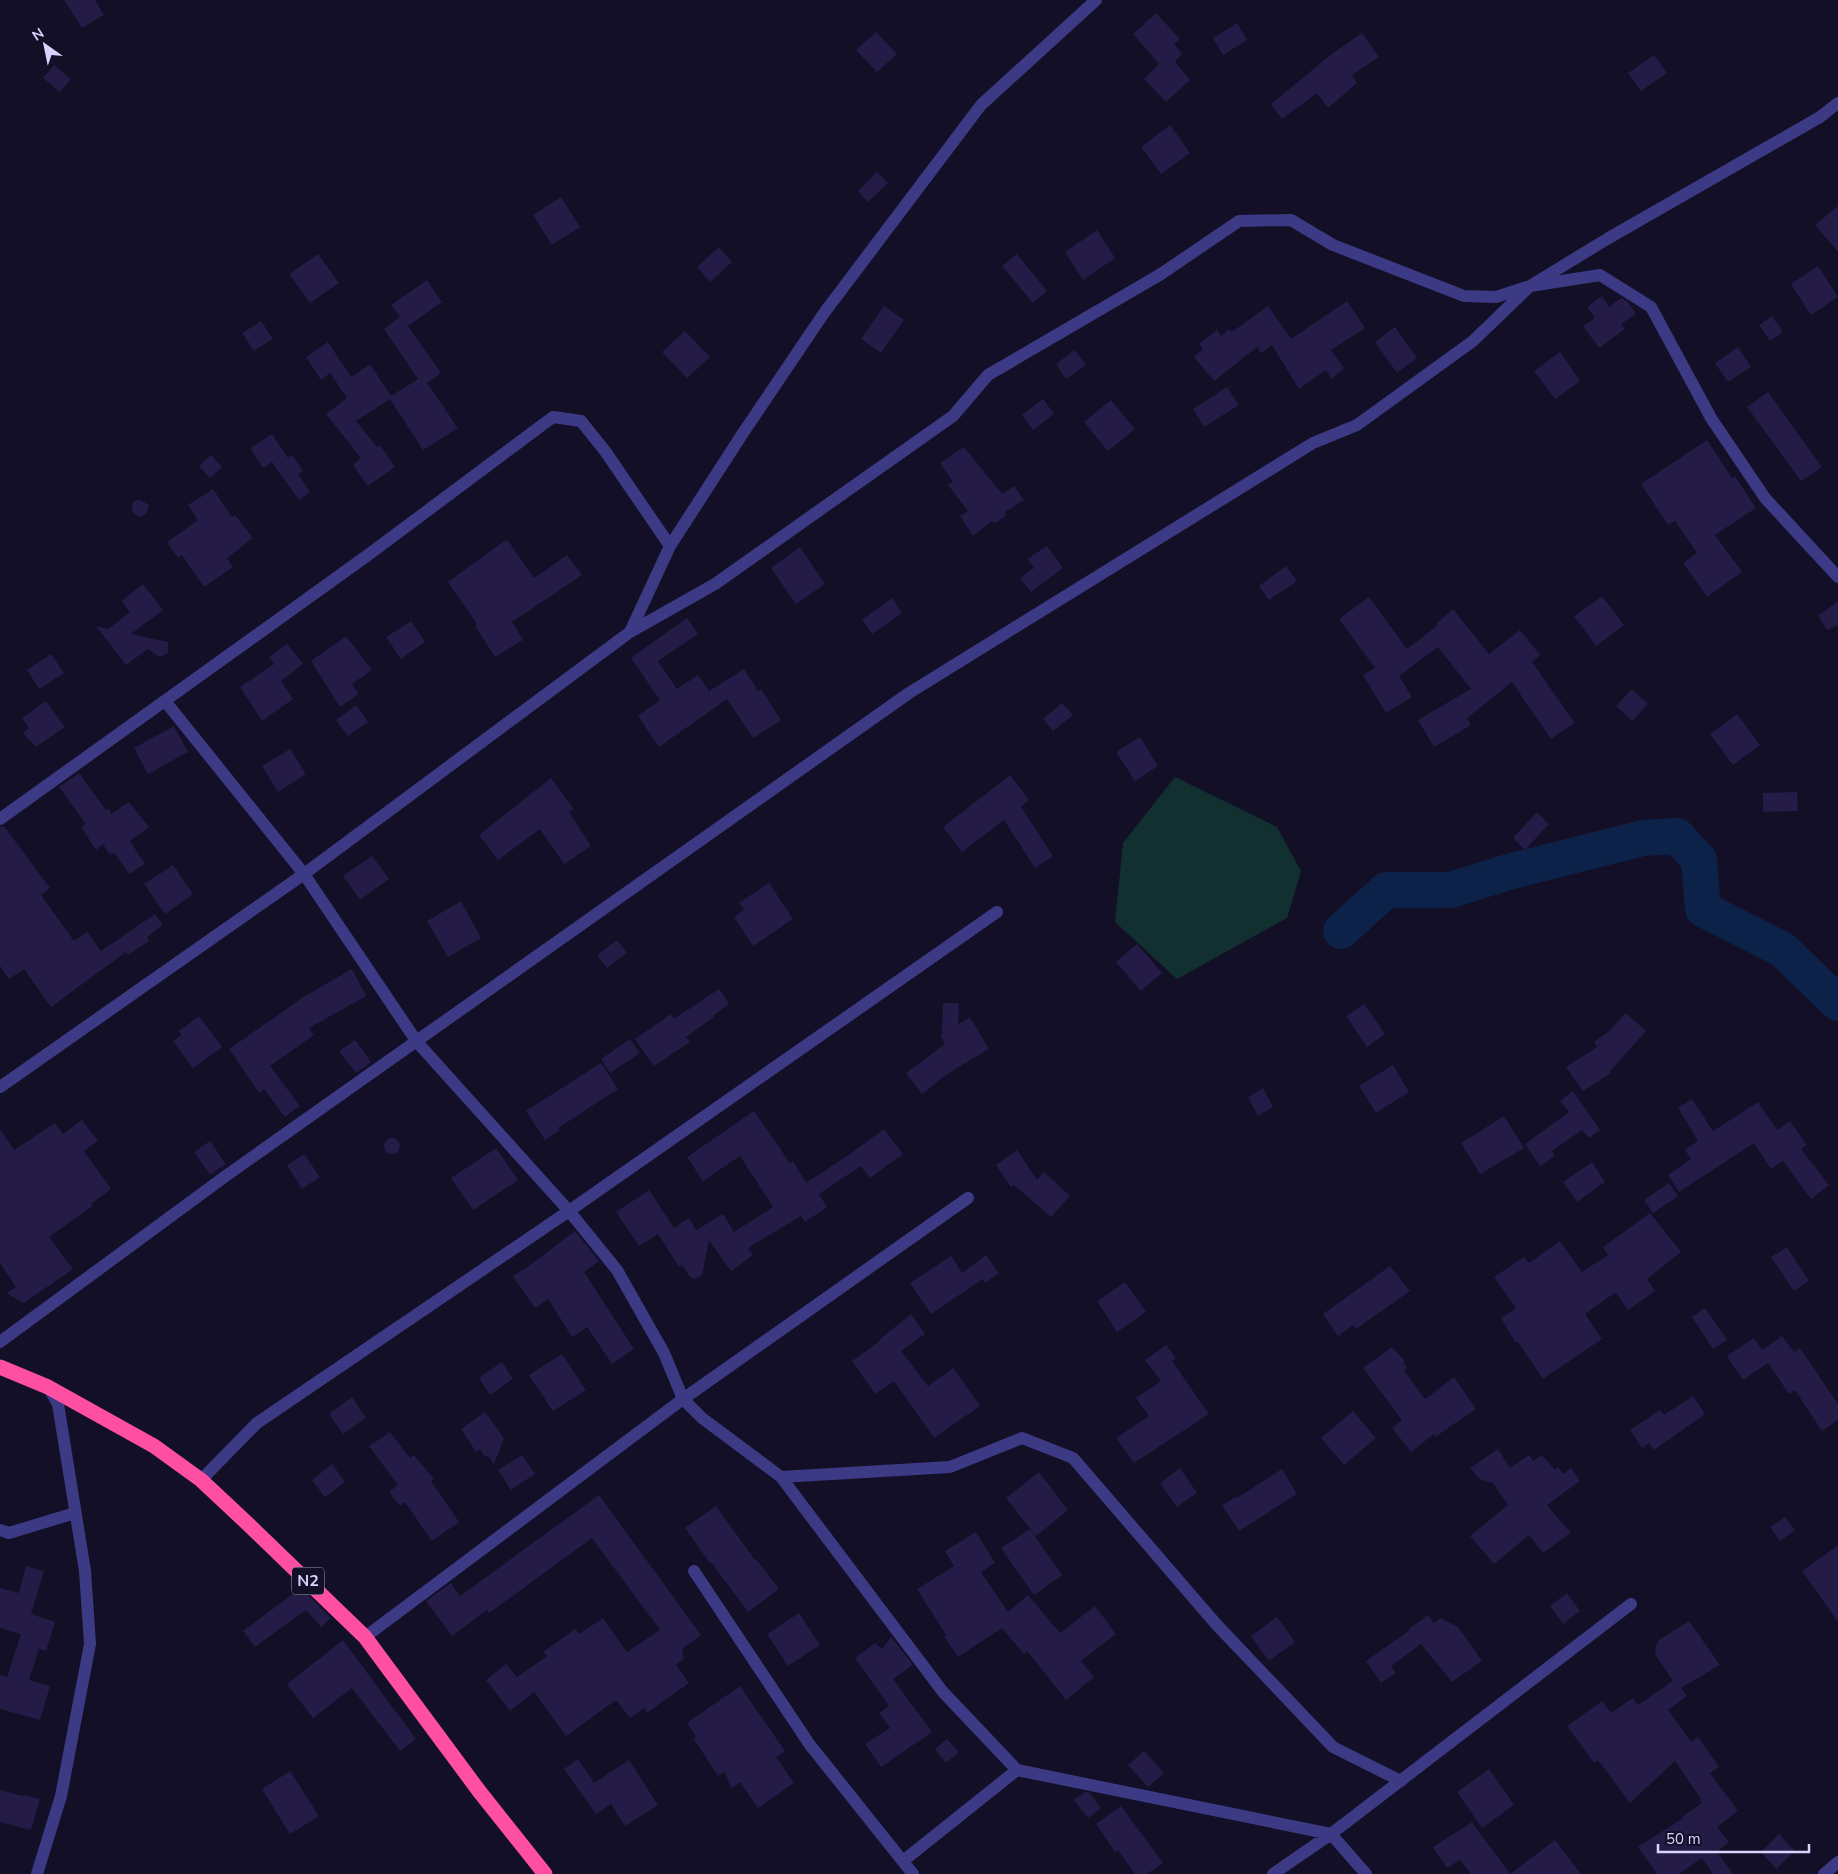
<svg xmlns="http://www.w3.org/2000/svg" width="1838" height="1874" font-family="'Nunito Sans',sans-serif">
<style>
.green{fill:#12302f}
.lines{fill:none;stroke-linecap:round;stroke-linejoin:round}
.river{stroke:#0c2248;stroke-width:36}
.building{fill:#241b47}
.street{stroke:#3d3a85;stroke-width:12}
.highway{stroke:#ff4fa3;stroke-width:15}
.labels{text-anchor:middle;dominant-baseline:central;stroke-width:4;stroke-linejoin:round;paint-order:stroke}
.shield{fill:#130f26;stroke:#9e99be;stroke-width:1}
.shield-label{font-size:16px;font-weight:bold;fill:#d9d4ff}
</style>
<rect width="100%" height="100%" fill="#130f26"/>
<path class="green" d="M1175,777L1277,827L1301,871L1287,918L1177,979L1115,922L1123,843Z"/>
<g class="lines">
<path class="river" d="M1341,931L1386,890H1451L1508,872L1643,838L1677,836L1699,860L1703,909L1783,950L1838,1003"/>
</g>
<path class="building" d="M64,0H95L104,15L82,28Z
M1156,13L1180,39L1174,44L1182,54L1175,62L1190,80L1166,102L1144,79L1159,64L1133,34Z
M1237,23L1247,40L1223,55L1213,38Z
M876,32L897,54L877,72L856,50Z
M1362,33L1379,57L1352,75L1357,83L1328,108L1317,93L1282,119L1271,104L1333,53Z
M1654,55L1667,73L1641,91L1628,73Z
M54,65L71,79L60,92L43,78Z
M1170,125L1190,153L1161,174L1141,147Z
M877,172L888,183L868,202L858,191Z
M561,197L580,227L552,245L533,215Z
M1838,206V252L1815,225Z
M1097,230L1115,258L1083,280L1065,252Z
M719,247L732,262L710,282L697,267Z
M318,254L339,283L310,303L289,274Z
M1017,254L1047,291L1033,303L1002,266Z
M1818,266L1838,297L1811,315L1791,284Z
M427,280L442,302L408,326L441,373L427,383L458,428L423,450L390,399L356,421L377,447L380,445L395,467L368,486L353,465L361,458L326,414L347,398L330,373L321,380L306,357L328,342L351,377L370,364L391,396L418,379L384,329L400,317L391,305Z
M1602,296L1609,307L1621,298L1627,301L1636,314L1621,324L1625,329L1599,348L1583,326L1595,318L1587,307Z
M1347,301L1365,328L1331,350L1344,368L1332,379L1326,370L1299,389L1272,345L1261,353L1257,347L1214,381L1194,357L1203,349L1199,344L1217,330L1221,336L1229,329L1232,332L1268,306L1291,339Z
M884,306L904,320L881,353L861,339Z
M1772,316L1783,332L1770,341L1759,325Z
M261,321L273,339L254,351L242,333Z
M1395,327L1417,358L1397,373L1375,342Z
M685,331L710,357L687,378L662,352Z
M1738,347L1751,367L1728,382L1715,363Z
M1075,350L1086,365L1066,379L1056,364Z
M1560,352L1580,381L1555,399L1534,371Z
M1227,387L1239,405L1204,427L1193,409Z
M1768,392L1822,467L1801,481L1747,407Z
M1043,399L1054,414L1033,430L1022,415Z
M1111,400L1135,429L1108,451L1084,422Z
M272,434L288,458L292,455L303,471L298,474L310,492L299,500L272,462L263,468L250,448Z
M1707,440L1732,478L1735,476L1756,508L1715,535L1742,572L1707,597L1683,563L1697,553L1675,521L1668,525L1641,484Z
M964,447L1002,494L1014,486L1024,500L1005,512L1006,516L995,523L992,521L973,536L960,516L968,511L948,485L953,482L940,463Z
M211,455L222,467L210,478L199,466Z
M213,489L232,517L235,515L253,538L227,558L233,567L204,587L182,555L178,558L167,542L198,520L188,505Z
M140,500L149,505L147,513L140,517L133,513L132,508L133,501Z
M507,539L534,578L567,555L582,575L512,622L523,640L495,657L475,626L477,624L448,582Z
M1047,546L1063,568L1031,592L1020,578L1034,568L1027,559Z
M800,547L825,584L796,604L771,568Z
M1286,566L1297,581L1269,600L1259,586Z
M143,584L163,610L131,634L168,642V653L159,657L148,649L126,665L96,626L108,629L130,612L121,601Z
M1602,596L1624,625L1596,646L1574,616Z
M1369,597L1407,649L1437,626L1436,624L1453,609L1489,654L1520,630L1540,655L1532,662L1575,723L1551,739L1512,682L1467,718L1471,725L1434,747L1418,720L1471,689L1438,647L1399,676L1412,697L1386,713L1363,675L1375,668L1339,619Z
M892,598L902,613L872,634L862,620Z
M1838,601V625L1827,630L1818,616Z
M687,618L698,634L658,661L677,689L698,675L709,691L744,669L758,691L761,689L781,720L753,738L727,699L659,747L638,716L660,700L631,658Z
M411,621L425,642L401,659L386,637Z
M346,636L372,670L352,684L359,694L340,707L311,661Z
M287,644L303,664L281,681L293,699L262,721L240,687L274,664L269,657Z
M51,654L64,673L39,689L27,670Z
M1632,689L1648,704L1632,721L1616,706Z
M46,701L65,727L36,747L23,733L29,728L22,718Z
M1062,703L1073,715L1053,731L1043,719Z
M356,705L368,722L348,736L336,720Z
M1737,714L1760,745L1733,765L1710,734Z
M174,726L188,752L148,774L134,748Z
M1140,737L1158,766L1135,781L1116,752Z
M290,749L306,774L278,792L262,766Z
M79,773L106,810L109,808L111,814L129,802L149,827L130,841L145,864L129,874L114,852L110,855L103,844L96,850L81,827L86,824L59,787Z
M1010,775L1029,800L1021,807L1053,856L1035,868L1004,820L962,852L943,827Z
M551,778L574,809L569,812L591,846L564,864L540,829L498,860L479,835Z
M1797,792L1798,811L1763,812V793Z
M1537,812L1549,824L1525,850L1513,838Z
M4,826L50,888L41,895L74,941L87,932L101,951L155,914L163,925L147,937L149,941L128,955L126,952L51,1007L24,969L9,979L0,966V827Z
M372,856L389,879L360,900L343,876Z
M173,865L193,894L165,914L144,884Z
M769,883L793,919L753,946L734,917L744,910L739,903Z
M461,901L481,938L448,957L427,921Z
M617,940L627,953L607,968L597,955Z
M1137,944L1162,973L1141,991L1116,962Z
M352,969L366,996L309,1028L314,1035L270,1066L300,1106L285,1117L264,1089L259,1093L229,1049L305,996Z
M719,989L729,1004L713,1016L714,1017L686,1037L690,1042L654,1066L635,1039L671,1014L674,1019Z
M943,1003H959L958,1024L970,1017L989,1049L947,1074L922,1094L906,1073L945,1044L940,1035L942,1034Z
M1364,1004L1385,1034L1367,1047L1346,1016Z
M1626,1013L1646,1031L1610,1071L1611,1073L1583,1091L1566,1067L1597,1047L1594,1042L1609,1031Z
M199,1016L222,1047L193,1068L173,1041L181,1035L179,1031Z
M630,1039L640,1053L610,1073L601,1059Z
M355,1040L371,1062L356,1073L339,1051Z
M601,1063L618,1089L558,1128L560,1130L545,1140L526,1111Z
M1393,1065L1409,1092L1376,1113L1359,1086Z
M1263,1088L1273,1107L1258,1116L1248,1097Z
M1573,1091L1600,1130L1589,1138L1582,1130L1552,1151L1555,1156L1540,1166L1525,1144L1569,1112L1560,1101Z
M1692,1099L1713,1131L1758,1102L1777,1130L1790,1121L1807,1145L1801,1149L1829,1185L1811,1199L1783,1161L1771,1169L1754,1143L1679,1192L1668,1175L1691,1159L1685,1150L1698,1141L1678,1108Z
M754,1111L790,1163L793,1161L806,1183L847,1156L884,1129L903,1154L870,1178L861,1166L819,1194L827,1207L805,1222L801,1216L748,1248L753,1255L731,1271L709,1240L702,1275L695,1279L690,1277L682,1265L679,1267L658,1234L639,1246L616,1212L649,1190L674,1228L689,1218L696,1230L723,1214L734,1232L773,1207L740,1156L703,1181L687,1157Z
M1504,1116L1524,1148L1480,1174L1461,1143Z
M82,1120L98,1141L84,1151L111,1189L91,1204L93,1206L49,1237L73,1269L24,1303L6,1293L16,1287L0,1263V1129L14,1150L55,1123L63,1134Z
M384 1146a8 8 0 1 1 16 0a8 8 0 1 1-16 0Z
M210,1141L226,1164L210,1175L194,1152Z
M496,1148L518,1180L473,1210L451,1178Z
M1017,1150L1037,1180L1044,1172L1070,1196L1051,1217L1014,1185L1011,1187L996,1165Z
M304,1154L320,1177L302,1189L287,1165Z
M1592,1162L1605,1182L1577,1202L1563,1182Z
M1669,1183L1678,1196L1653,1213L1644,1200Z
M1650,1213L1681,1252L1647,1279L1655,1291L1628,1310L1616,1292L1585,1314L1602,1339L1543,1379L1518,1342L1516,1343L1501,1318L1516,1308L1494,1277L1524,1257L1529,1263L1560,1241L1582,1272L1608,1255L1603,1247Z
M575,1231L599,1261L584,1272L634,1349L612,1364L587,1327L572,1337L548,1299L535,1308L513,1276L529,1266Z
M1787,1247L1809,1281L1794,1291L1771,1257Z
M986,1255L999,1273L985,1283L983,1279L931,1314L910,1283L951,1256L962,1273Z
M1390,1266L1410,1291L1356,1329L1353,1325L1338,1336L1323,1314Z
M1125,1282L1146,1312L1117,1332L1097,1301Z
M1705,1308L1727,1340L1713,1349L1692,1317Z
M911,1314L925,1334L901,1351L928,1386L953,1368L980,1406L934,1438L894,1381L875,1394L852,1361L880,1341L879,1340Z
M1782,1336L1794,1352L1800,1348L1838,1404V1420L1822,1431L1795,1390L1789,1394L1768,1363L1743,1380L1727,1356L1754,1338L1762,1350Z
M1166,1345L1176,1358L1172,1361L1209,1414L1134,1463L1116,1438L1149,1416L1136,1398L1161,1381L1145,1360Z
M1392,1347L1405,1361L1403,1362L1407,1368L1404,1370L1425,1399L1454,1377L1476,1409L1435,1437L1434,1434L1411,1452L1392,1428L1402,1420L1363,1368Z
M562,1354L586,1390L553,1411L529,1375Z
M502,1362L513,1379L490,1395L479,1378Z
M1693,1396L1705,1414L1654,1450L1649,1443L1642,1448L1630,1430L1660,1410L1664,1415Z
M352,1397L366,1418L343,1434L329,1414Z
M1353,1411L1376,1438L1344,1465L1321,1438Z
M485,1412L504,1438L494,1464L488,1456L485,1457L480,1449L476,1452L461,1429Z
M390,1432L410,1458L414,1455L434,1479L431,1481L459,1522L432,1541L405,1502L400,1506L389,1492L398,1485L369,1446Z
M1498,1449L1510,1468L1529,1455L1533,1461L1542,1455L1555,1470L1558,1467L1563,1474L1571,1468L1580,1481L1547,1505L1571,1533L1543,1553L1529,1535L1494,1564L1470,1536L1508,1505L1493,1483L1481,1480L1470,1468Z
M522,1455L535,1474L511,1490L498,1470Z
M332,1464L345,1482L325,1497L312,1480Z
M1180,1468L1197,1493L1177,1507L1160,1483Z
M1282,1469L1297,1494L1239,1531L1222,1505L1236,1497L1237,1498Z
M1039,1472L1068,1510L1036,1536L1006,1498Z
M599,1495L701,1635L682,1649L684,1659L676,1665L689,1683L647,1713L644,1708L630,1718L616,1700L566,1736L534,1692L510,1711L486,1680L506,1664L517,1677L547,1656L543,1652L575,1629L579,1634L603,1618L627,1652L660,1630L592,1538L489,1613L487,1610L452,1636L426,1601L451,1583L460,1596Z
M716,1506L755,1560L756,1559L779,1589L748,1612L711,1562L710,1563L685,1528Z
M1785,1517L1795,1530L1780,1541L1770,1527Z
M1030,1529L1062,1575L1034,1595L1001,1548Z
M976,1532L995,1563L981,1572L1008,1612L1028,1595L1060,1633L1095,1606L1116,1634L1081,1661L1094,1677L1066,1700L1027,1651L1024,1654L1002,1628L958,1657L944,1636L946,1635L917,1589L954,1566L945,1551Z
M1838,1545V1622L1802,1571Z
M26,1566L44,1571L31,1614L55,1622L46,1651L39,1649L29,1680L50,1686L40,1720L0,1709V1675L7,1677L21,1634L0,1628V1588L19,1593Z
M301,1588L331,1618L321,1627L306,1610L255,1647L243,1631Z
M1567,1593L1580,1611L1563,1624L1550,1606Z
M799,1613L820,1645L788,1666L767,1634Z
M1428,1615L1434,1623L1441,1618L1458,1627L1482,1661L1452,1682L1421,1644L1391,1666L1396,1673L1381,1683L1366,1661L1410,1630L1409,1629Z
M1277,1617L1295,1642L1269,1661L1251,1636Z
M1689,1621L1720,1665L1681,1688L1687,1696L1668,1710L1691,1742L1698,1737L1719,1767L1710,1773L1738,1811L1717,1827L1729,1842L1717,1852L1733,1874H1713L1702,1858L1679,1874H1657L1638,1847L1683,1818L1682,1817L1702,1803L1699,1800L1701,1799L1675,1761L1630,1803L1598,1760L1594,1763L1567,1726L1602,1701L1611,1713L1633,1698L1638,1705L1673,1681L1655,1654L1656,1646L1659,1640Z
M891,1637L913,1665L893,1679L932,1732L881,1767L865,1744L890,1728L879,1713L889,1706L855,1658L875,1643L882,1649Z
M343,1640L416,1739L400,1751L352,1688L313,1718L287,1684Z
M740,1686L785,1751L776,1757L794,1783L758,1808L740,1782L732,1788L724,1772L718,1776L694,1739L696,1736L687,1723Z
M947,1739L959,1752L946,1763L935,1749Z
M1144,1751L1164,1773L1148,1787L1128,1765Z
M578,1759L594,1783L629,1760L658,1805L625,1826L611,1804L596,1814L564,1769Z
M1489,1769L1514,1805L1482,1828L1457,1792Z
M290,1771L319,1816L290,1834L262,1789Z
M0,1790L23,1796V1795L40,1799L31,1830L0,1822Z
M1085,1792L1090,1793L1101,1808L1088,1818L1074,1800Z
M1121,1806L1163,1863L1147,1874H1135L1118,1850L1115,1852L1096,1824Z
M1472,1822L1510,1874H1471L1460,1860L1447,1868L1433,1847Z
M1779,1834L1795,1851L1776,1869L1761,1852Z
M1555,1840L1581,1874H1510Z"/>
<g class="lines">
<path class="street" d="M630,632L670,546L743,433L824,313L981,105L1096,0
M165,701L304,874L417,1042L569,1211L617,1270L664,1353L683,1399L702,1418L781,1477L943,1692L1017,1770L1331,1834L1366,1874
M0,819L368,555L553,417L581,421L605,451L670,546
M0,1087L304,874L630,632L715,584L953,416L988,375L1161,274L1239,221L1291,220L1333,245L1464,296L1496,297L1530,286L1600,275L1651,307L1711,418L1765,498L1838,577
M0,1342L227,1175L909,693L1313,443L1357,425L1473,341L1530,286L1607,239L1820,117L1838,103
M781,1477L950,1467L1022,1438L1073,1458L1216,1624L1333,1747L1401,1781
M201,1480L257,1423L569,1211L997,912
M0,1530L9,1533L75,1513
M694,1571L810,1745L913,1874
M365,1637L683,1399L968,1198
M903,1861L1017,1770
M37,1874L61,1796L90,1644L85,1571L58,1404L48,1387
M1273,1874L1331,1834L1631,1604
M1824,1874L1838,1862"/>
<path class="highway" d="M0,1367L48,1387L154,1446L201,1480L249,1525L365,1637L479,1791L545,1874"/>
</g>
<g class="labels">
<rect class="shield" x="292" y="1567.5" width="32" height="27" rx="4"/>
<g class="shield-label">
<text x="308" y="1581">N2</text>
</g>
</g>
<g transform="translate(45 45) rotate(327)" stroke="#130f26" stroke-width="4" paint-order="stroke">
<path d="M0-4L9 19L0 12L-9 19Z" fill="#d9d4ff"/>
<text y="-8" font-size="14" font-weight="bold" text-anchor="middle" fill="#d9d4ff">N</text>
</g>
<path d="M1658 1844v8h151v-8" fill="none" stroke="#d9d4ff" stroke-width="2.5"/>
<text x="1666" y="1844" font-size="15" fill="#d9d4ff" stroke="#130f26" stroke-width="4" paint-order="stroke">50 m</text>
</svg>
